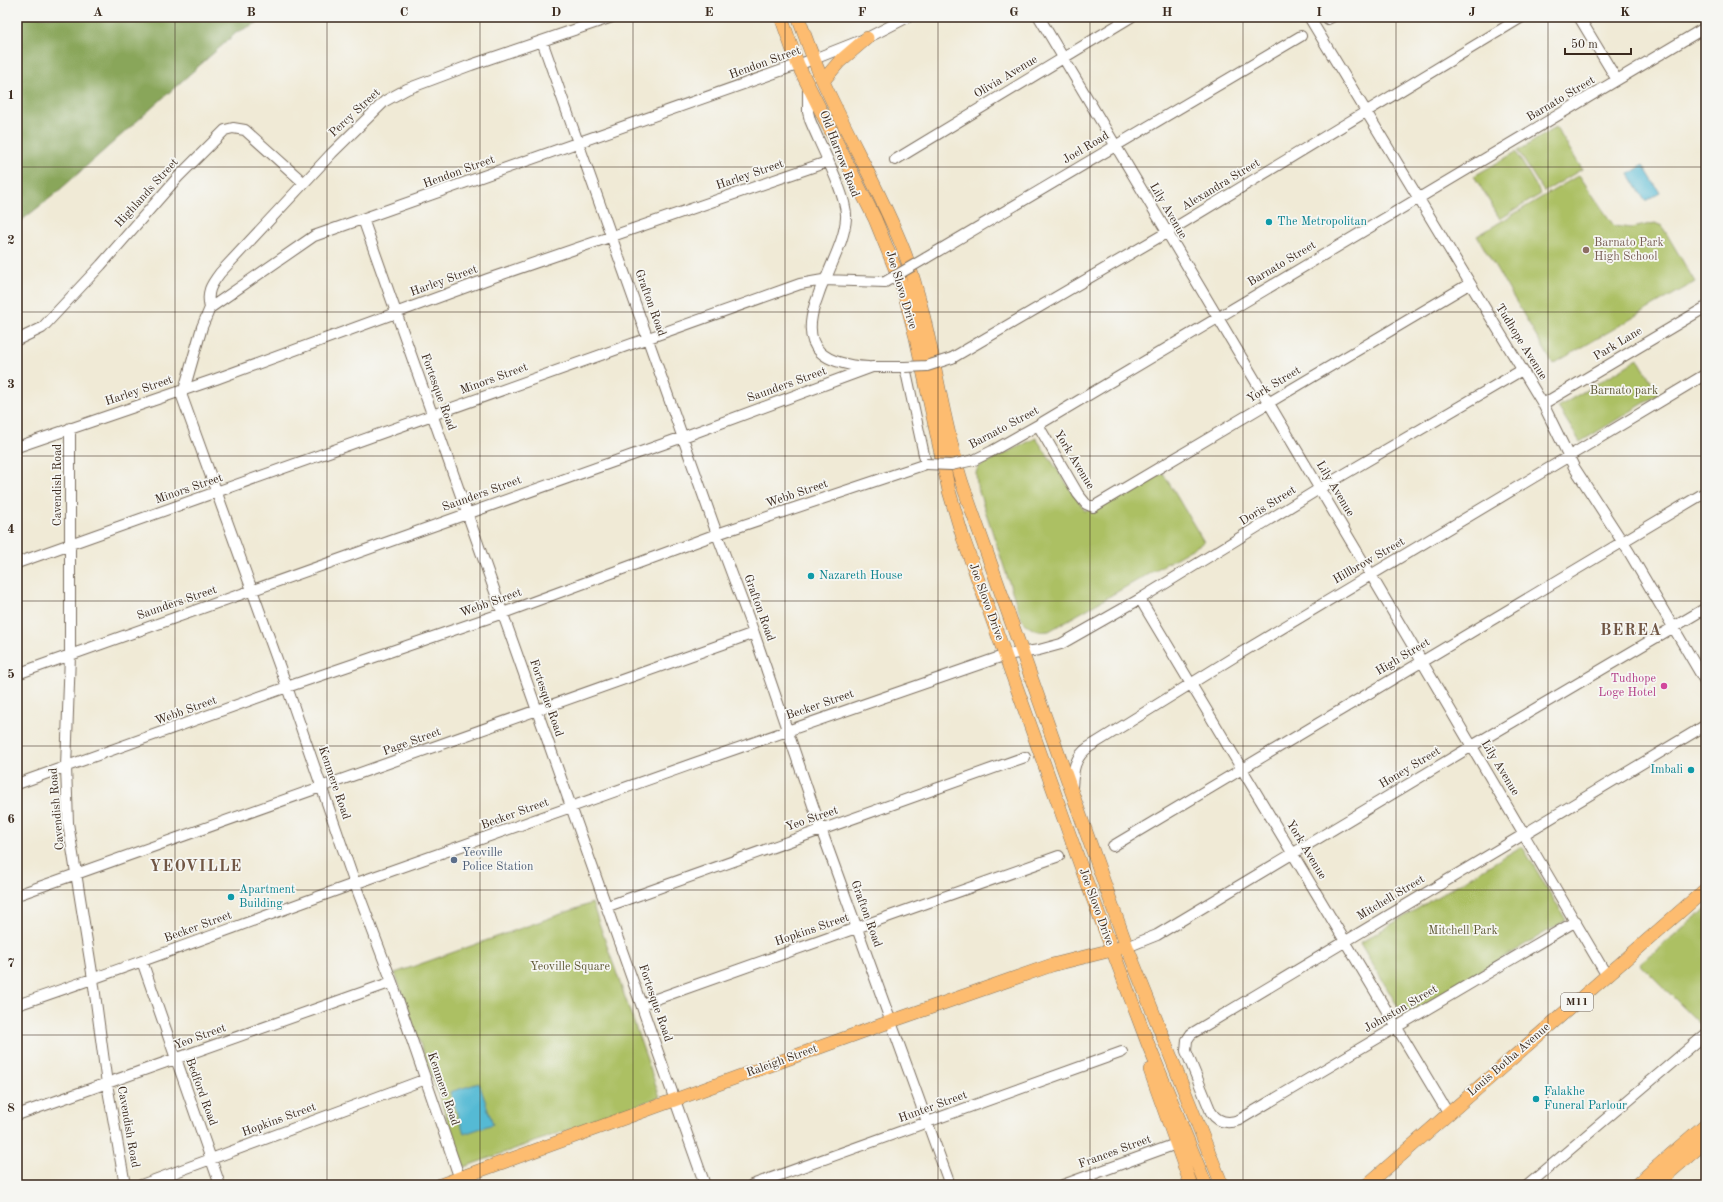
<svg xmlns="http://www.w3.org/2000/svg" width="1723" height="1202" font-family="'Old Standard TT',serif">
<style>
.green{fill:#acc064;stroke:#747541}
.forest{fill:#89a65a;stroke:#62683c}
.water{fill:#55bad4;stroke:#487279}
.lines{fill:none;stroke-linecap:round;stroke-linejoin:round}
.minor-casing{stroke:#7a6d5e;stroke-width:12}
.major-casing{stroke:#7a6d5e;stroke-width:14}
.minor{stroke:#fff;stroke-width:10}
.major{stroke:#fdbc6f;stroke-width:13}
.minor-bridge-casing{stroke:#7a6d5e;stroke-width:12;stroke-linecap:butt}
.minor-bridge{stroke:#fff;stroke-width:10}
.grid{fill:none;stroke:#3b2a1e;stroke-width:1;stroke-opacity:0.55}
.culture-dot{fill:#0f9aa8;stroke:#f6f6f2;stroke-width:1.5}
.education-dot{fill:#8d6e63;stroke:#f6f6f2;stroke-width:1.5}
.hotel-dot{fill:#d1479c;stroke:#f6f6f2;stroke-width:1.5}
.service-dot{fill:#5c6f8a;stroke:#f6f6f2;stroke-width:1.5}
.labels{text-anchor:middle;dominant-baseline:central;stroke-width:3.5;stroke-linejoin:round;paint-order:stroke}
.shield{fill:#f6f6f2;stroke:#73675e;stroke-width:1}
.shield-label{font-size:11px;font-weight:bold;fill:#3b2a1e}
.street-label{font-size:12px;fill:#3b2a1e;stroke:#f6f6f2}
.culture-label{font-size:12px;fill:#0d838f;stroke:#f6f6f2;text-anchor:start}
.education-label{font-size:12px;fill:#785e54;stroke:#f6f6f2;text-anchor:start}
.park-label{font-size:12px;fill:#5d5733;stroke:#f6f6f2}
.hotel-label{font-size:12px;fill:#b23c85;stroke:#f6f6f2;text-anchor:end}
.service-label{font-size:12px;fill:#4e5e75;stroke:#f6f6f2;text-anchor:start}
.district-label{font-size:16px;font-weight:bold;letter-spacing:1px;fill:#705644;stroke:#f6f6f2}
.neatline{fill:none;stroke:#3b2a1e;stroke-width:1.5}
.grid-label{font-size:13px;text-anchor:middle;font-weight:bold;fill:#3b2a1e}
</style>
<rect width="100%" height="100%" fill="#f6f6f2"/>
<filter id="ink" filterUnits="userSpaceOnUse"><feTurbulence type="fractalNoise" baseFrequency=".025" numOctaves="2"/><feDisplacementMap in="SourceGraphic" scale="8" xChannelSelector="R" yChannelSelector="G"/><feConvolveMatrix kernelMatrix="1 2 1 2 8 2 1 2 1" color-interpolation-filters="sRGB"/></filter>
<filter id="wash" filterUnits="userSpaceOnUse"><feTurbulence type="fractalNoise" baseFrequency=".012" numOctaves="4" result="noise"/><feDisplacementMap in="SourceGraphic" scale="16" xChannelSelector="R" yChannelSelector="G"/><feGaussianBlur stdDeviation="0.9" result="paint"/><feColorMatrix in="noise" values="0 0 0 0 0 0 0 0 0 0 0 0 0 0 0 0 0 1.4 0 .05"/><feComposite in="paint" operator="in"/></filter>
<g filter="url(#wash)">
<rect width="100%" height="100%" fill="#f0ead6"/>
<path class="green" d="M1556,127L1582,169L1544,192L1518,151Z
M1516,152L1541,194L1500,219L1474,176Z
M1579,175L1614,226L1632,228L1655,223L1662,226L1695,282L1553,364L1477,236Z
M1638,359L1659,394L1580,442L1558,407Z
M1036,438L1085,511L1163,473L1204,542L1049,631C1036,633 1028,628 1021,618L977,486L976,473L978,467Z
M1522,846L1566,920L1404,1017L1360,943Z
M592,903L660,1097L464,1167L395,973Z
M1706,908V1030L1640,964Z"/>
<path class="forest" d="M17,17H269L236,33L54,195L17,224Z"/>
<path class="water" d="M1643,165L1660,193L1645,201L1629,174Z
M479,1083L493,1124L464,1134L450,1092Z"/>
</g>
<g filter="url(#ink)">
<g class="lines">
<defs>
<path id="minor" d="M1039,17L1371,575L1607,976
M1309,17L1543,404L1574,467L1629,552L1706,683
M1579,17L1617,80
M1328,19L1332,17
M542,41L717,534L754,633L821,829L950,1185
M808,88V112L810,120C819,143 848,197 846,218C845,237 834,258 827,276C821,283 819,295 815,304C800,351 826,364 868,367
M895,160L1131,17
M363,219L705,1185
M926,258L1301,36
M210,308C206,292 211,285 220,273L332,153L385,101L407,89L471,65L612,17
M17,340L42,328L101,265L178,177L225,130L233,128L245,130L304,183
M952,358L1166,233L1522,17
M184,390L202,327L210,308L314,236L814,59L867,38L908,17
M180,391L287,687L355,884L392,982L462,1185
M1543,404L1706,307
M1038,425L1078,494L1086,504L1093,507L1469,284
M70,428V655L66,767L68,823L93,979L107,1084L125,1185
M17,447L216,379L488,279L827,162
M974,460L992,451L1038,425L1706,27
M17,563L800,284L823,280L885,282
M1140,599L1448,1113
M17,674L683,437L872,367H905L926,464L717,534L503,613L287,687L17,784
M1072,788C1073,771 1074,757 1089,747L1234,657L1706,374
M1113,846L1706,492
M17,895L754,633
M608,906L1025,757
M1576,921L1239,1120C1228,1124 1218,1123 1211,1112L1186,1051L1187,1040L1191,1034L1706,725
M1127,947L1157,935L1472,746L1706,608
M142,961L220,1185
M642,1004L1059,856
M17,1005C130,967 242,924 354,884C571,806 788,730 1006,655L1039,650L1061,644L1140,599L1319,489L1522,370
M17,1115L392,982
M141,1185L426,1079
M752,1185L1122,1052
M1063,1185L1176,1144
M1528,1185L1706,1034"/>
<path id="major" d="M781,17L798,65L875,219L903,288L916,338L949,491L963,538L1084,875L1148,1044L1206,1185
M798,17C806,38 813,59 822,79C848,137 881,192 904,251C932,326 938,407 962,483L1127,947L1222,1185
M823,81L839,62L867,38
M1150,1070L1191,1185
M440,1185L892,1021L1052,965L1120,948
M1367,1185L1706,889
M1636,1185L1706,1124
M1655,1185L1706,1141"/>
</defs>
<use href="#minor" class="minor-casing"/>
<use href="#major" class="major-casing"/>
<use href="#minor" class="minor"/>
<use href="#major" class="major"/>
<defs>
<path id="minor-bridge" d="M885,282L926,258
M905,367L927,366L952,358
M926,464L951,465L974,460"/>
</defs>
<use href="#minor-bridge" class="minor-bridge-casing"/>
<use href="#minor-bridge" class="minor-bridge"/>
</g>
</g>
<path class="grid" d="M175,17V1185M327,17V1185M480,17V1185M633,17V1185M785,17V1185M938,17V1185M1090,17V1185M1243,17V1185M1396,17V1185M1548,17V1185M17,167H1706M17,312H1706M17,456H1706M17,601H1706M17,746H1706M17,890H1706M17,1035H1706"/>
<g class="culture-dot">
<circle cx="1269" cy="222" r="4"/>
<circle cx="811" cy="576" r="4"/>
<circle cx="1691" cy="770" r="4"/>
<circle cx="231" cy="897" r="4"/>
<circle cx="1536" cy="1099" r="4"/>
</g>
<circle class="education-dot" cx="1586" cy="250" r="4"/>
<circle class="hotel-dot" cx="1664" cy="686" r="4"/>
<circle class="service-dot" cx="454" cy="860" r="4"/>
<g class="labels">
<rect class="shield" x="1561" y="993" width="32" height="18" rx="3"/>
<g class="shield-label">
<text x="1577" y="1002">M11</text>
</g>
<g class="street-label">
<text transform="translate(765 63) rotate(-20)">Hendon Street</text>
<text transform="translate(1006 77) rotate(-31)">Olivia Avenue</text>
<text transform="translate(1561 99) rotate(-31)">Barnato Street</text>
<text transform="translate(355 113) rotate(-43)">Percy Street</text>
<text transform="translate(1086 148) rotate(-31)">Joel Road</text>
<text transform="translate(839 154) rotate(69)">Old Harrow Road</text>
<text transform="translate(459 172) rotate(-20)">Hendon Street</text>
<text transform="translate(750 175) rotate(-19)">Harley Street</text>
<text transform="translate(1221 185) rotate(-31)">Alexandra Street</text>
<text transform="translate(147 193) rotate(-48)">Highlands Street</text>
<text transform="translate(1168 211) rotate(60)">Lily Avenue</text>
<text transform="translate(1282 264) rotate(-31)">Barnato Street</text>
<text transform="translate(444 281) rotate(-20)">Harley Street</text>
<text transform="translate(901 290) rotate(73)">Joe Slovo Drive</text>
<text transform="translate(650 303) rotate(70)">Grafton Road</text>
<text transform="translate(1521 342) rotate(58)">Tudhope Avenue</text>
<text transform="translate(1618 344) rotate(-31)">Park Lane</text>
<text transform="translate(494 379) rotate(-20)">Minors Street</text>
<text transform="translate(787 385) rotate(-20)">Saunders Street</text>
<text transform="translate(1274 385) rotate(-31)">York Street</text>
<text transform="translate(139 391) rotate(-19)">Harley Street</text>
<text transform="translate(438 392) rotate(70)">Fortesque Road</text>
<text transform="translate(1004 428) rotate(-28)">Barnato Street</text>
<text transform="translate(1074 460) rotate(59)">York Avenue</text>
<text transform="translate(58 485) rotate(-90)">Cavendish Road</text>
<text transform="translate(189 489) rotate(-19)">Minors Street</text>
<text transform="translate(1335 489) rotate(59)">Lily Avenue</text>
<text transform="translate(482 494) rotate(-20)">Saunders Street</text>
<text transform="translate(797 494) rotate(-19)">Webb Street</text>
<text transform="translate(1268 506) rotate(-32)">Doris Street</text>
<text transform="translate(1369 561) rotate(-30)">Hillbrow Street</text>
<text transform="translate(986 602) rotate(70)">Joe Slovo Drive</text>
<text transform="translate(177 603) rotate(-19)">Saunders Street</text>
<text transform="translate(491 603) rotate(-20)">Webb Street</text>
<text transform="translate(759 608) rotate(70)">Grafton Road</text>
<text transform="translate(1403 657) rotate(-31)">High Street</text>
<text transform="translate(546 698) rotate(71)">Fortesque Road</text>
<text transform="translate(820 705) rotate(-19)">Becker Street</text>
<text transform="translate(186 711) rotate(-20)">Webb Street</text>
<text transform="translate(412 742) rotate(-20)">Page Street</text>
<text transform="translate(1410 768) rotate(-31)">Honey Street</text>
<text transform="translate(1500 768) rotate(59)">Lily Avenue</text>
<text transform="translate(334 783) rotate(71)">Kenmere Road</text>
<text transform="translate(57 809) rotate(-95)">Cavendish Road</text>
<text transform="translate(515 814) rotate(-20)">Becker Street</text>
<text transform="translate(812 819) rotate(-19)">Yeo Street</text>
<text transform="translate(1306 850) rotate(59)">York Avenue</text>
<text transform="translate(1391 898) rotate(-31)">Mitchell Street</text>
<text transform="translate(1096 907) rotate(70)">Joe Slovo Drive</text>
<text transform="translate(866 914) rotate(70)">Grafton Road</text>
<text transform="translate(198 927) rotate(-20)">Becker Street</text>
<text transform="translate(812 930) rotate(-19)">Hopkins Street</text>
<text transform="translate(655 1003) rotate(71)">Fortesque Road</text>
<text transform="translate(1401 1009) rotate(-30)">Johnston Street</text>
<text transform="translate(200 1037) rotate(-20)">Yeo Street</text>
<text transform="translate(1509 1060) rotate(-41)">Louis Botha Avenue</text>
<text transform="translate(782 1061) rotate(-20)">Raleigh Street</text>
<text transform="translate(443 1089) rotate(71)">Kenmere Road</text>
<text transform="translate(201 1092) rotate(70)">Bedford Road</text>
<text transform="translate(933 1107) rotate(-20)">Hunter Street</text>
<text transform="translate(279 1120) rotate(-20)">Hopkins Street</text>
<text transform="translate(128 1127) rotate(80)">Cavendish Road</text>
<text transform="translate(1115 1152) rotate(-20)">Frances Street</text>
</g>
<g class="culture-label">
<text x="1277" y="222">The Metropolitan</text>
<text x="819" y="576">Nazareth House</text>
<text x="1683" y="770" text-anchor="end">Imbali</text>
<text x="239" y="890">Apartment<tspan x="239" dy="14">Building</tspan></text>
<text x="1544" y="1092">Falakhe<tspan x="1544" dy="14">Funeral Parlour</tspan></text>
</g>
<g class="education-label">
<text x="1594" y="243">Barnato Park<tspan x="1594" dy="14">High School</tspan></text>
</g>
<g class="park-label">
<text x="1624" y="391">Barnato park</text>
<text x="1463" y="931">Mitchell Park</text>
<text x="570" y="967">Yeoville Square</text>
</g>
<g class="hotel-label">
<text x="1656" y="679">Tudhope<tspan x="1656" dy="14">Loge Hotel</tspan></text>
</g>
<g class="service-label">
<text x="462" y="853">Yeoville<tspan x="462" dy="14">Police Station</tspan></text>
</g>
<g class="district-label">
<text x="1631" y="631">BEREA</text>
<text x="196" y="867">YEOVILLE</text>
</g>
</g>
<rect width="1723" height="1202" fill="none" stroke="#f6f6f2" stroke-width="44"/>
<path d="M1565 48v6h66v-6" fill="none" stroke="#3b2a1e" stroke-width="2"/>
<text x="1571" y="48" font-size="12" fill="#3b2a1e" stroke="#f6f6f2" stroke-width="3" paint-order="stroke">50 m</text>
<rect x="22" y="22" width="1679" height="1158" class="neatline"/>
<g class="grid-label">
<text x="98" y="16">A</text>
<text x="251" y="16">B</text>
<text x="404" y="16">C</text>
<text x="556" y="16">D</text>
<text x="709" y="16">E</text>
<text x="862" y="16">F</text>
<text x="1014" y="16">G</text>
<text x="1167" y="16">H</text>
<text x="1319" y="16">I</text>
<text x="1472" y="16">J</text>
<text x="1625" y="16">K</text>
<text x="11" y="99">1</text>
<text x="11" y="244">2</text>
<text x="11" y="388">3</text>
<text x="11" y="533">4</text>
<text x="11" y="678">5</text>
<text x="11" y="823">6</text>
<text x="11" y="967">7</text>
<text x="11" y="1112">8</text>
</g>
</svg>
